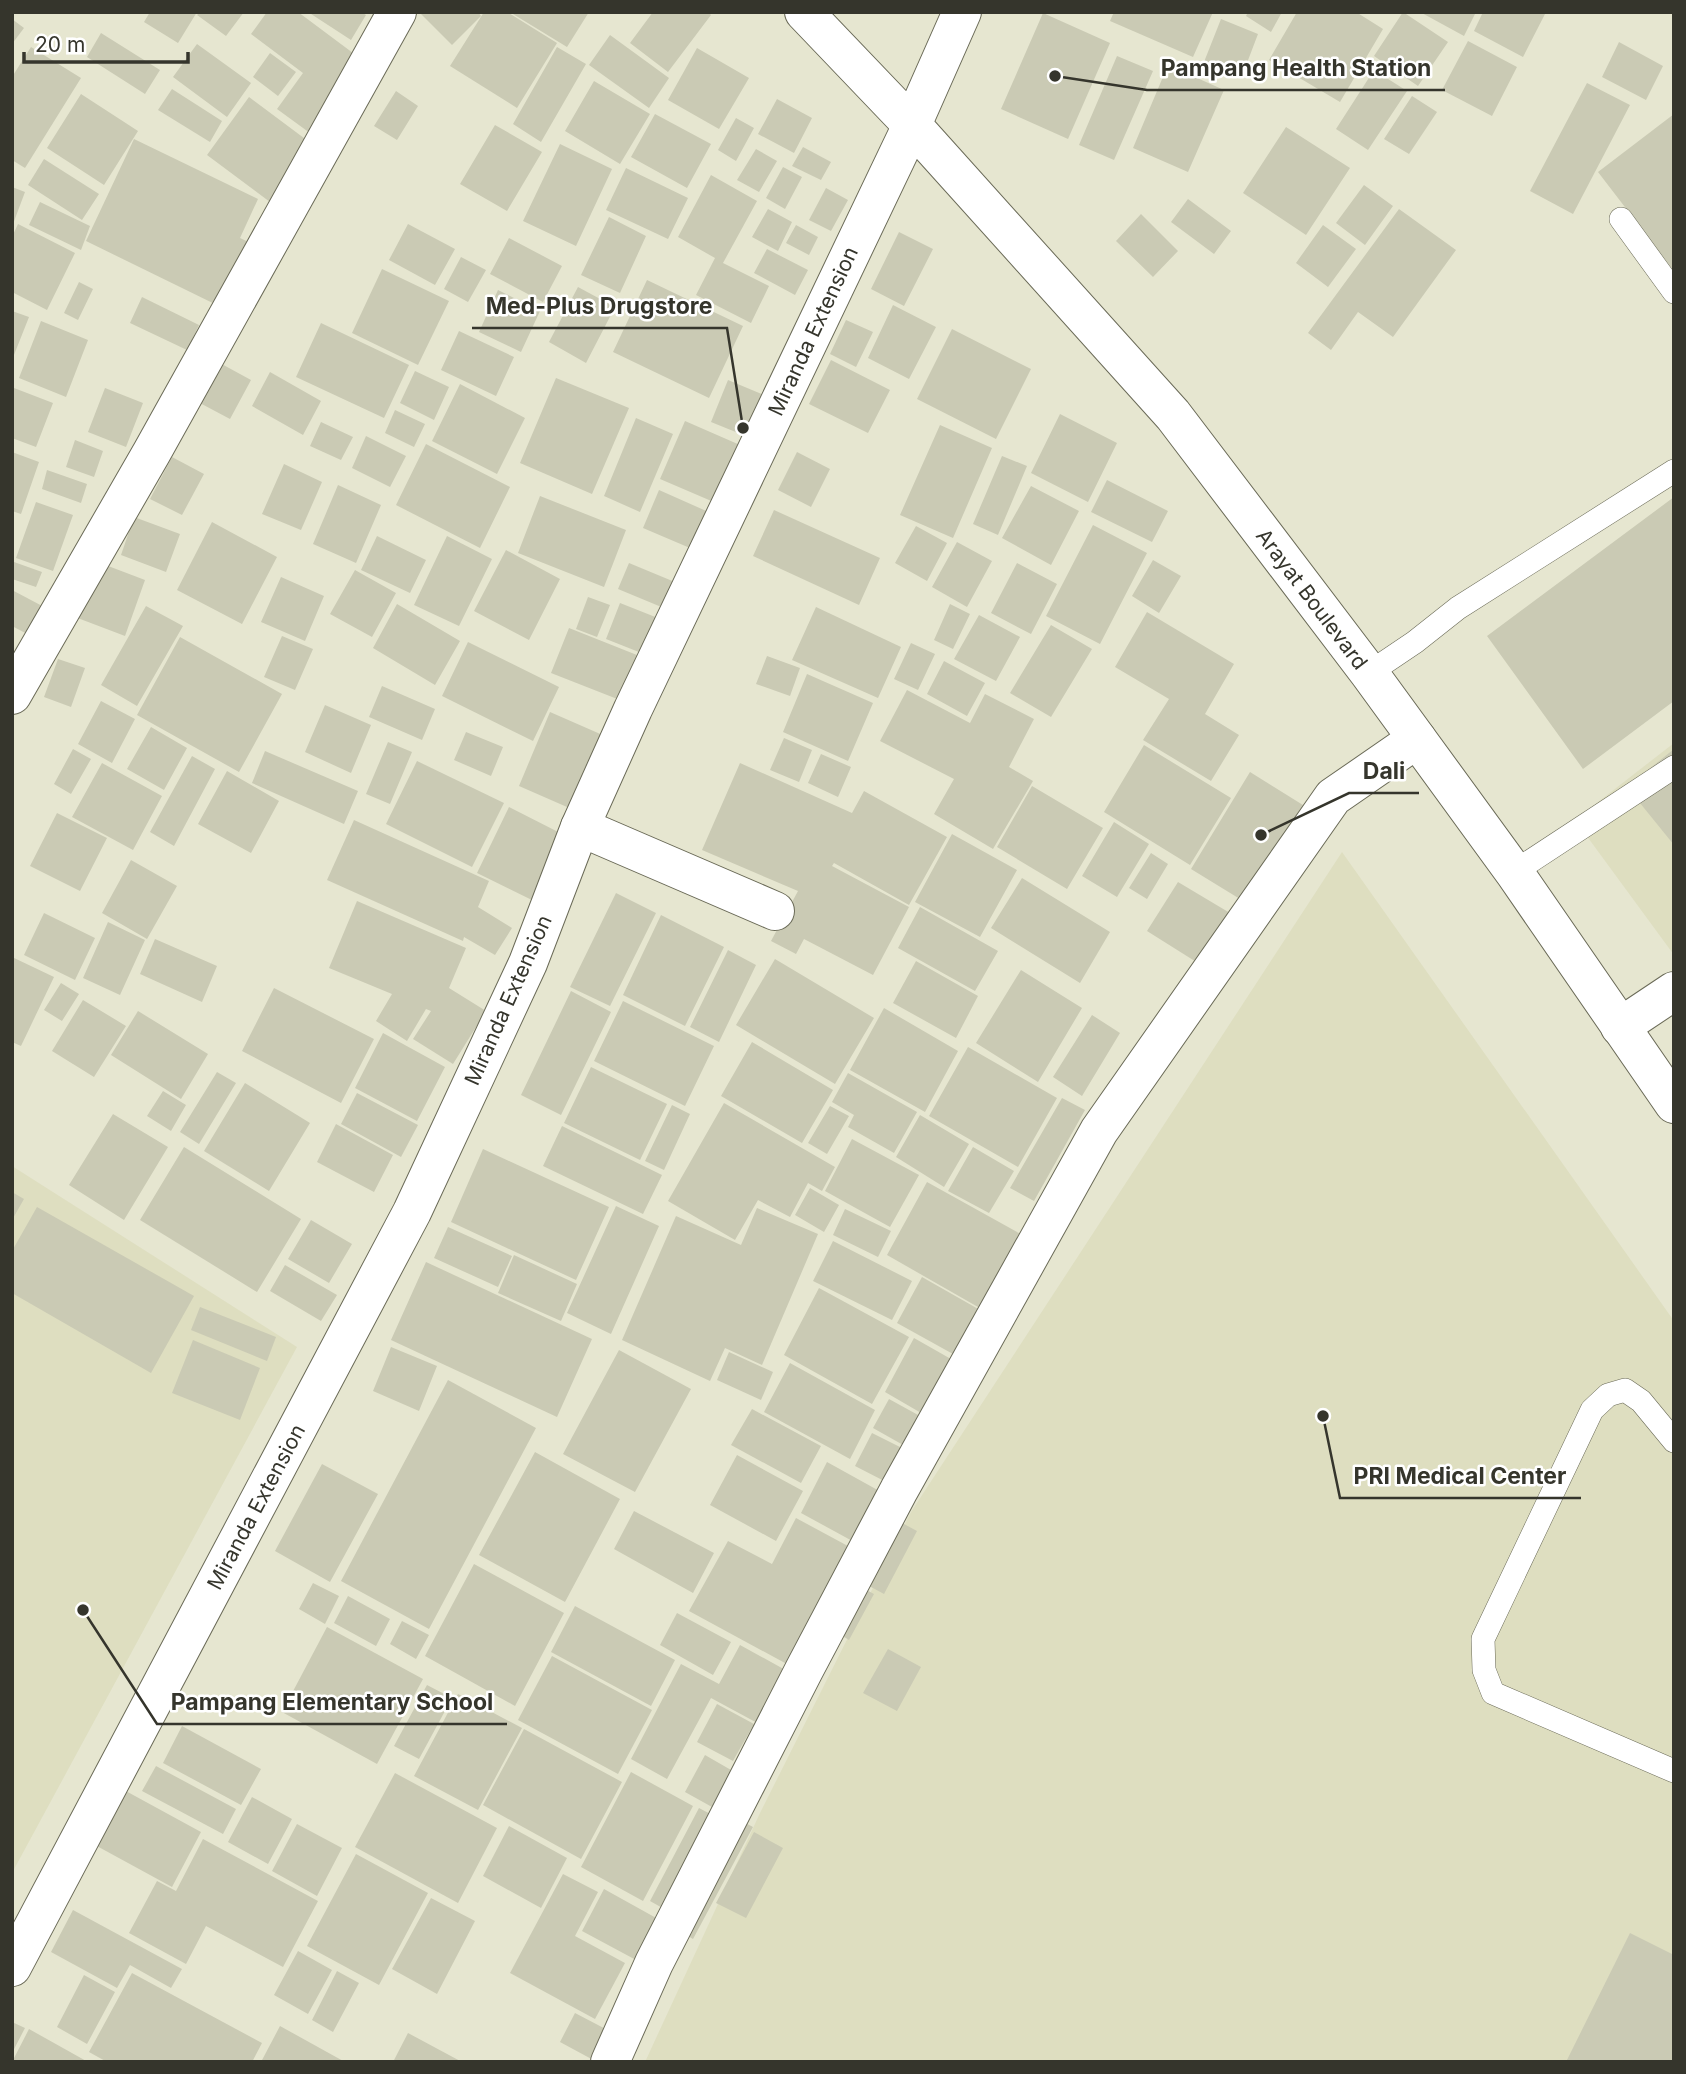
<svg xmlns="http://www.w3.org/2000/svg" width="1686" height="2074" font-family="Inter,sans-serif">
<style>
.built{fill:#dedec0}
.building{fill:#cacab4}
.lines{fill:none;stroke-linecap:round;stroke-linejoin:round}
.service-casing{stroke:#6a6a57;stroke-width:24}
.minor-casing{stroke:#6a6a57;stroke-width:40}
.secondary-casing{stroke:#6a6a57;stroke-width:40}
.service{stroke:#fff;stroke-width:23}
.minor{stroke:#fff;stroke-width:38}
.secondary{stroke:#fff;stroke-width:38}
.labels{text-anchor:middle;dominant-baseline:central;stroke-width:5;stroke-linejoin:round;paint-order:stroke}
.street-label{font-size:21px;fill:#35352c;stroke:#fff}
.leader{fill:none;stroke:#35352c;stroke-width:2.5}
.callout-dot{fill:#35352c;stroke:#fff;stroke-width:2.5}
.callout-label{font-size:23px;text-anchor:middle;font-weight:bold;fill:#35352c;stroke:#fff;stroke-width:5;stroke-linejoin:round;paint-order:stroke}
</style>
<rect width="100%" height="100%" fill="#e6e6d0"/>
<path class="built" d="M1674,743V955L1575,820Z
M1342,852L1674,1321V2062H645L760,1813L911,1512Z
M12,1166L297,1347L12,1873Z"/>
<path class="building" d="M150,12H197L178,43L144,22Z
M200,12H244L226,36L197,15Z
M267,12H298L361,59L314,136L277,109L303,73L251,34Z
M308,12H361L366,15L351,40Z
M419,12H478L481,16L452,45Z
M484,12H507L557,43L517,108L450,66Z
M515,12H589L567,47L513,14Z
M653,12H708L711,15L668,72L630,43Z
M1114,12H1213L1193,57L1110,21Z
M1248,12H1282L1271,32L1246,16Z
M1297,12H1356L1383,29L1340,102L1269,60Z
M1403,12L1448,42L1418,86L1374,56Z
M1420,12H1476L1464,36Z
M1483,12H1542L1545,14L1523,57L1474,31Z
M1043,13L1110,43L1068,139L1001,109Z
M12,19L24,28L12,44Z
M1221,19L1258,34L1242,76L1204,62Z
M101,33L160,70L145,94L87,57Z
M610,35L669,78L649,108L589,65Z
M1468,41L1517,67L1492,116L1442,90Z
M1619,42L1663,66L1646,100L1602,77Z
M197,44L251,83L227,117L173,77Z
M31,47L81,78L25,168L12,160V77Z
M557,47L586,64L541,142L513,124Z
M697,48L749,78L719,129L668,100Z
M270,53L296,72L278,96L253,77Z
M1117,56L1153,71L1114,160L1079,145Z
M1168,65L1224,90L1188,172L1133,148Z
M1374,70L1407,91L1368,150L1336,129Z
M594,81L650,114L620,164L565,131Z
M1587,83L1630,105L1573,214L1530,191Z
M172,89L222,121L210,142L158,110Z
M396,91L418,106L397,140L374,126Z
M81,94L138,131L104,185L47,148Z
M1412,96L1437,112L1409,154L1384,139Z
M249,97L320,150L278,208L207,155Z
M777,99L812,118L794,153L758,134Z
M655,114L711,144L687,188L631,157Z
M1674,114V271L1598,172Z
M736,118L754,128L736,161L718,150Z
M495,125L542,152L507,211L460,184Z
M1286,127L1350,168L1306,235L1243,193Z
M134,139L258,199L240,238L257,246L227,310L86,241Z
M560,144L612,169L576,246L523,221Z
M803,147L831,162L821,180L792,166Z
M756,149L777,161L759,192L737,180Z
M44,159L99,194L82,220L28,185Z
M783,167L802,177L785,209L766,198Z
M626,168L688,198L668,239L606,210Z
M711,175L757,201L723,263L769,286L751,323L696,295L715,258L678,237Z
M1364,185L1393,206L1365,245L1336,223Z
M12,187L25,192L13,224H12Z
M826,188L848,200L831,231L809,220Z
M1188,199L1231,231L1214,254L1171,222Z
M40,202L90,226L81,250L29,225Z
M768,209L792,222L778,251L752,237Z
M1399,209L1456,250L1393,337L1358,312L1331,350L1308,333Z
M1141,214L1178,251L1153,277L1116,241Z
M609,217L646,236L620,293L581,275Z
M18,224L75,253L47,310L12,292V237Z
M408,224L455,249L435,285L389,260Z
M796,225L818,237L809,255L786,243Z
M1323,225L1356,249L1328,287L1296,263Z
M899,232L933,249L904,306L871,289Z
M509,238L562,266L543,302L490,274Z
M767,249L808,270L795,295L754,273Z
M461,257L486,270L468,302L444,289Z
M382,269L449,301L418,365L352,333Z
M647,280L743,326L709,398L613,352Z
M79,282L93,289L78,320L64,313Z
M578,287L615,307L586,363L549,342Z
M498,290L540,311L521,352L479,332Z
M142,297L199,325L187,350L130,323Z
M893,305L936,327L909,379L868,358Z
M12,311L29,317L12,360Z
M846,320L873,332L856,367L830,354Z
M41,321L88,340L66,397L19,378Z
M321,323L409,365L384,418L296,377Z
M952,329L1031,369L996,439L917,399Z
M459,331L514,357L496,396L441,370Z
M831,360L890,390L868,433L809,404Z
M218,362L251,380L230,419L198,402Z
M415,371L449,387L434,420L400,403Z
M270,372L321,401L303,435L252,406Z
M556,378L629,408L592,494L520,463Z
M728,380L764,395L748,437L711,422Z
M460,384L525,418L497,474L432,441Z
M14,388L53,403L36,447L12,438Z
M105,388L143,403L126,447L88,432Z
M395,410L425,424L414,447L385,433Z
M1060,414L1117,443L1088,502L1031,473Z
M636,418L673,434L640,512L604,496Z
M685,421L740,445L716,503L660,479Z
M321,422L353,437L341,460L310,446Z
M940,425L992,448L953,538L900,515Z
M366,436L406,456L390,487L352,468Z
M75,440L103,451L94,477L66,467Z
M426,444L510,487L480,548L396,505Z
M12,452L39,462L21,514L12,511Z
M797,452L830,469L811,507L778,490Z
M1002,456L1027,466L998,535L973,524Z
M172,457L204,474L182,515L150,499Z
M284,464L322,482L301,530L262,514Z
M47,470L87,484L81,503L42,489Z
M1107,480L1168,511L1152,542L1091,512Z
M338,485L381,505L356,563L313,544Z
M1031,486L1079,511L1051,565L1002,538Z
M659,490L713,514L697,551L643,528Z
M540,496L626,530L604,587L518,553Z
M1674,497V701L1583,769L1487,636Z
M36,502L73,515L53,571L16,558Z
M774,510L880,558L859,605L753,556Z
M134,517L180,534L166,572L121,555Z
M212,522L277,557L242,624L177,590Z
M1093,525L1147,553L1100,644L1046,616Z
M916,526L947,543L927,581L895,563Z
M377,536L426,560L410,593L361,570Z
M447,536L492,559L459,626L414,605Z
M957,542L992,561L967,607L932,587Z
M506,550L560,579L529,640L474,611Z
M1153,560L1181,576L1159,613L1132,596Z
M95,561L145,580L125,636L75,617Z
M14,562L42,572L36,587L12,579Z
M629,563L682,585L671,611L618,589Z
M1017,563L1057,584L1031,634L991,613Z
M355,570L396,593L372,637L330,614Z
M281,577L324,596L305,641L261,622Z
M12,590L46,608L31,636L12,626Z
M588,597L610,605L597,637L576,629Z
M620,603L668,622L654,658L606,639Z
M397,604L460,641L435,685L373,648Z
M950,604L970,614L953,649L934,640Z
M146,606L183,626L137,706L101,685Z
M816,607L901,647L878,698L792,660Z
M1147,612L1234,664L1205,714L1239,735L1211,781L1143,740L1169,699L1115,667Z
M979,615L1020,637L996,681L954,659Z
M1051,625L1092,649L1051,717L1010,693Z
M569,628L647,659L630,704L551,673Z
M282,636L313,649L295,690L264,677Z
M180,637L282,694L239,772L137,715Z
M468,642L559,687L533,741L442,696Z
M911,643L935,654L918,690L894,679Z
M767,656L800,668L790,696L756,684Z
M58,659L85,668L71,707L44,697Z
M944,661L985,683L967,716L927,694Z
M807,674L873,703L848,761L783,732Z
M382,686L435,709L422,740L369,717Z
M907,690L970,723L985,694L1034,719L1009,767L1033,781L993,849L934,814L954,779L880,741Z
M101,701L135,719L112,763L78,744Z
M325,705L371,725L351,773L305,752Z
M550,712L614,740L583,814L519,786Z
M151,727L187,748L164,790L127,769Z
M466,732L503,747L491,776L454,760Z
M784,738L812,750L799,782L770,770Z
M388,742L412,752L390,804L366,794Z
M1144,745L1231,798L1190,865L1104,812Z
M73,749L91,759L71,794L54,784Z
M1674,749V845L1627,787Z
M265,751L358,791L344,824L252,783Z
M821,754L851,767L838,797L808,783Z
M192,756L215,769L174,846L150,832Z
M417,761L504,803L472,867L386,824Z
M102,763L162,796L133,850L72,817Z
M740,763L852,813L864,791L947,837L909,905L834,863L832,866L909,907L873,975L804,939L796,954L771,941L798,891L702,850Z
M227,771L279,801L251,853L198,824Z
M1250,772L1311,810L1253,907L1191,869Z
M1032,786L1103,828L1067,889L997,847Z
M509,807L570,838L538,903L477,873Z
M57,813L107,838L80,891L30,866Z
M354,820L489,881L478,907L512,928L495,955L464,937L463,941L327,880Z
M1114,822L1149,844L1117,897L1082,876Z
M952,834L1017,870L980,937L915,902Z
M1151,853L1168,864L1147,899L1129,888Z
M131,860L177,886L147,939L102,913Z
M1022,878L1110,932L1080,983L991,928Z
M1178,882L1240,919L1209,970L1147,931Z
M616,893L656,913L610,1006L570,987Z
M357,901L466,948L449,988L486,1011L453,1064L413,1039L431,1011L426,1009L407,1041L376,1021L392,994L329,968Z
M920,907L998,951L975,991L898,948Z
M44,913L95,938L75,980L24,955Z
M661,915L724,947L685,1026L623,995Z
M108,922L145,940L120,995L83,978Z
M155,939L217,966L202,1002L140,974Z
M728,950L756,965L719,1042L690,1027Z
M12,957L54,977L21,1046L12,1042Z
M775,959L874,1018L835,1084L736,1025Z
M916,961L978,996L956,1038L893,1003Z
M1021,970L1082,1008L1038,1082L976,1043Z
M61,983L79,994L62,1021L44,1010Z
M274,988L374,1039L341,1103L242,1051Z
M571,991L611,1012L561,1115L521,1095Z
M83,1000L126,1026L94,1077L52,1051Z
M623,1001L714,1046L685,1106L594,1061Z
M884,1008L958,1051L925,1112L850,1070Z
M138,1011L208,1054L181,1099L111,1055Z
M1092,1015L1120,1033L1082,1096L1053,1077Z
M383,1033L445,1067L417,1121L355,1088Z
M752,1042L833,1090L802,1143L721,1096Z
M968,1047L1057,1098L1018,1167L929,1116Z
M591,1067L667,1104L640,1160L564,1123Z
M217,1072L236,1083L199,1144L180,1132Z
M848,1073L917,1112L894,1153L848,1127L854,1115L832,1102Z
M245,1083L310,1123L269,1191L204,1151Z
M163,1091L186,1105L171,1131L147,1116Z
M357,1093L418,1125L401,1157L341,1124Z
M1062,1098L1085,1110L1034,1201L1010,1188Z
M724,1103L835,1167L822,1191L808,1183L790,1217L758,1200L735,1240L668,1201Z
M672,1105L690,1114L664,1170L645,1161Z
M830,1106L849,1116L827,1154L808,1143Z
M113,1114L168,1147L124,1220L69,1185Z
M920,1115L969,1144L944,1187L896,1157Z
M336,1124L393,1155L374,1192L317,1162Z
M562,1126L662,1175L643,1214L543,1166Z
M852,1139L919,1175L890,1227L825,1191Z
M184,1147L301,1219L257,1292L140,1220Z
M973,1147L1014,1171L989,1213L948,1191Z
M483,1149L609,1207L576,1280L451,1222Z
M927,1182L1026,1237L985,1311L887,1255Z
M810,1188L839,1205L824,1232L795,1215Z
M12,1192L24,1199L12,1220Z
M616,1206L659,1226L611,1334L567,1313Z
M37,1207L194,1296L151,1373L12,1293V1251Z
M757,1208L818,1234L762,1365L725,1348L710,1381L622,1340L676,1216L741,1245Z
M845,1209L891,1231L878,1257L833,1235Z
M311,1220L352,1244L329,1283L288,1259Z
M448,1227L512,1256L498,1287L434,1258Z
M833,1241L912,1281L892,1320L813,1281Z
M514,1255L577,1284L561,1321L498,1293Z
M426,1262L592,1339L557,1417L391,1340Z
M285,1265L337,1295L321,1321L270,1291Z
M922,1277L987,1314L962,1359L897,1323Z
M819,1288L909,1337L872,1404L784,1355Z
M200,1307L276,1337L267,1361L191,1330Z
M914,1338L958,1363L928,1417L885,1392Z
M193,1340L260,1368L240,1420L172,1393Z
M391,1347L437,1366L419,1411L373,1391Z
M619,1350L691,1389L635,1492L563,1454Z
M729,1352L773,1372L761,1400L717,1380Z
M790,1363L875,1410L850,1459L764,1412Z
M448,1380L536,1428L429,1629L341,1581Z
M889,1399L929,1421L912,1450L873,1428Z
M752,1409L821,1446L801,1483L731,1445Z
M872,1433L910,1452L892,1485L855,1466Z
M535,1452L620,1499L565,1602L479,1555Z
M737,1455L803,1491L776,1541L710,1505Z
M827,1462L883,1493L856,1543L801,1513Z
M322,1464L378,1494L330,1582L275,1551Z
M634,1511L714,1553L693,1593L614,1549Z
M891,1517L917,1531L884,1594L858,1580Z
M796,1518L859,1552L796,1669L689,1611L728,1541L772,1564Z
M474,1564L564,1613L515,1706L425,1656Z
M313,1583L339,1596L325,1624L299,1609Z
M857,1585L874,1594L849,1640L833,1630Z
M348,1596L390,1619L376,1646L334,1623Z
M575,1606L675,1660L651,1706L551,1652Z
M677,1613L731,1642L713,1675L660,1645Z
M402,1621L429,1635L416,1659L390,1644Z
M327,1627L423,1679L377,1764L282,1712Z
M740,1645L789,1672L761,1725L711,1698L667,1779L631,1759L681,1664L719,1684Z
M888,1649L921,1667L897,1711L863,1693Z
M552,1656L652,1710L618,1774L518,1720Z
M427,1685L452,1698L419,1759L394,1746Z
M458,1694L522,1728L478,1810L414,1776Z
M717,1704L754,1724L733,1761L697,1742Z
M182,1726L261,1769L241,1805L163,1763Z
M524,1729L622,1782L581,1859L483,1805Z
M705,1755L731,1770L712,1807L685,1792Z
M156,1766L236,1809L223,1834L142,1791Z
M631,1772L693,1806L643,1901L581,1867Z
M395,1773L497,1828L458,1903L355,1847Z
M124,1790L201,1832L172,1887L95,1845Z
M252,1797L292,1819L268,1864L228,1842Z
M699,1808L716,1817L666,1910L650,1901Z
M734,1817L753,1827L693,1939L675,1928Z
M297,1824L342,1848L317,1896L272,1871Z
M509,1826L567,1858L541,1908L483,1876Z
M754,1832L783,1848L746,1918L716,1903Z
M203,1839L318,1901L283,1967L206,1926L186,1964L129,1933L157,1881L176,1891Z
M356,1854L428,1893L379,1985L307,1946Z
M563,1874L598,1892L575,1936L625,1963L595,2019L510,1973Z
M604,1889L658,1919L636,1960L582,1931Z
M431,1898L475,1921L437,1994L392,1969Z
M73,1910L182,1969L171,1988L130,1965L117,1988L51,1952Z
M1630,1933L1674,1955V2062H1566Z
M298,1951L332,1970L308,2014L274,1995Z
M337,1971L359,1983L333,2032L312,2020Z
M132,1973L262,2043L252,2062H107L89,2052Z
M84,1975L115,1992L87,2044L57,2027Z
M575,2013L619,2036L597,2062L560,2042Z
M12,2022L25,2028L12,2053Z
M280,2026L345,2062H261Z
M29,2029L88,2062H12Z
M408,2033L462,2062H393Z"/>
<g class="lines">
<defs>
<path id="service" d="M1621,219L1674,292
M1369,673L1415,642L1458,608L1674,471
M1514,872L1674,767
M1674,1441L1641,1401L1625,1390L1608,1395L1592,1410L1483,1639L1484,1670L1493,1693L1674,1771"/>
<path id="minor" d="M12,695L152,452L397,12
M580,827L775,911
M1620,1027L1674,991
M610,2062L654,1963L804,1670L899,1490L1099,1131L1333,797L1417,739"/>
<path id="secondary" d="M804,12L912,125L1173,415L1369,673L1514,872L1674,1104
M12,1967L412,1212L528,963L580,827L633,709L912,125L962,12"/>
</defs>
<use href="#service" class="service-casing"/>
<use href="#minor" class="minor-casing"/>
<use href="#secondary" class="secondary-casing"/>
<use href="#service" class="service"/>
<use href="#minor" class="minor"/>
<use href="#secondary" class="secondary"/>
</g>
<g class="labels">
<g class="street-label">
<text transform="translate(813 331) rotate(-65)">Miranda Extension</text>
<text transform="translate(1312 599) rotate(53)">Arayat Boulevard</text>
<text transform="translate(508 1000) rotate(-66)">Miranda Extension</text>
<text transform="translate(256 1507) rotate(-62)">Miranda Extension</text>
</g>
</g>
<path class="leader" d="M1055 76L1147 90H1445M743 428L727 328H472M1261 835L1349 793H1419M1323 1416L1340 1498H1581M83 1610L157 1724H507"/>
<g class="callout-dot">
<circle cx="1055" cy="76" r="7"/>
<circle cx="743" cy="428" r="7"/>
<circle cx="1261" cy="835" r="7"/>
<circle cx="1323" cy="1416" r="7"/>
<circle cx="83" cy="1610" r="7"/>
</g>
<g class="callout-label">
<text x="1296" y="76">Pampang Health Station</text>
<text x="599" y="314">Med-Plus Drugstore</text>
<text x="1384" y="779">Dali</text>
<text x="1460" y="1484">PRI Medical Center</text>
<text x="332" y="1710">Pampang Elementary School</text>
</g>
<rect width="1686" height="2074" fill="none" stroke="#35352c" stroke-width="28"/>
<path d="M24 52v10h164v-10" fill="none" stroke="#35352c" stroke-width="3.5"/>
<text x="35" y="52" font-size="21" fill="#35352c" stroke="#ffffff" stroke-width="5" paint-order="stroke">20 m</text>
</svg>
